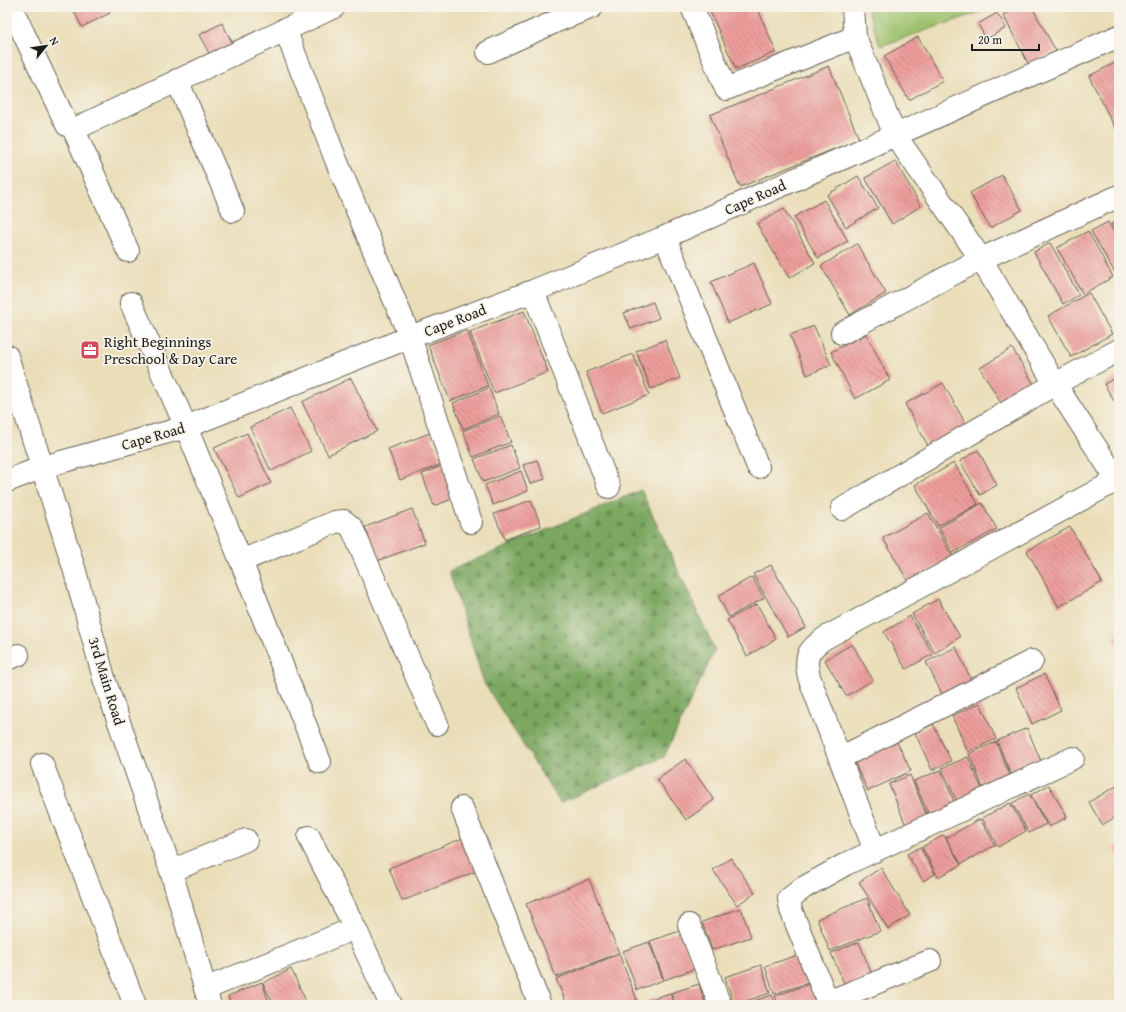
<svg xmlns="http://www.w3.org/2000/svg" width="1126" height="1012" font-family="'Gentium Book Plus',serif">
<style>
.green{fill:#9bc16c;stroke:#5c6e44}
.forest{fill:url(#forest-firs);stroke:#4c623e}
.building{fill:url(#building-back-hatch)}
.lines{fill:none;stroke-linecap:round;stroke-linejoin:round}
.minor-casing{stroke:#646053;stroke-width:24}
.minor{stroke:#fff;stroke-width:22}
.labels{text-anchor:middle;dominant-baseline:central;stroke-width:3.5;stroke-linejoin:round;paint-order:stroke}
.street-label{font-size:15px;fill:#1c1c1c;stroke:#f7f3e8}
.poi-label{font-size:15px;fill:#1c1c1c;stroke:#f7f3e8;text-anchor:start}
</style>
<defs>
<pattern id="forest-firs" width="22" height="20" patternUnits="userSpaceOnUse"><rect width="22" height="20" fill="#7ca760"/><path d="M5 1l3.5 6h-7zM16 11l3.5 6h-7z" fill="#65874e"/></pattern>
<pattern id="building-back-hatch" width="6" height="6" patternUnits="userSpaceOnUse"><rect width="6" height="6" fill="#ed9e9c"/><path d="M-1 5l2 2M0 0l6 6M5-1l2 2" fill="none" stroke="#bf807e"/></pattern>
</defs>
<rect width="100%" height="100%" fill="#f7f3e8"/>
<filter id="ink" filterUnits="userSpaceOnUse"><feTurbulence type="fractalNoise" baseFrequency=".025" numOctaves="2"/><feDisplacementMap in="SourceGraphic" scale="8" xChannelSelector="R" yChannelSelector="G"/><feConvolveMatrix kernelMatrix="1 2 1 2 8 2 1 2 1" color-interpolation-filters="sRGB"/></filter>
<filter id="wash" filterUnits="userSpaceOnUse"><feTurbulence type="fractalNoise" baseFrequency=".012" numOctaves="4" result="noise"/><feDisplacementMap in="SourceGraphic" scale="16" xChannelSelector="R" yChannelSelector="G"/><feGaussianBlur stdDeviation="0.9" result="paint"/><feColorMatrix in="noise" values="0 0 0 0 0 0 0 0 0 0 0 0 0 0 0 0 0 1.4 0 .05"/><feComposite in="paint" operator="in"/></filter>
<g filter="url(#wash)">
<rect width="100%" height="100%" fill="#eadeb9"/>
<path class="green" d="M867,7H995L880,46Z"/>
<path class="forest" d="M641,490L715,650L664,757L560,803L484,683L449,571Z"/>
<g id="blocks">
<path class="building" d="M72,7H107L110,13L82,27Z
M708,7H757L776,52L736,69Z
M1017,7H1032L1056,51L1029,65L1003,15Z
M997,13L1006,28L986,39L978,24Z
M222,23L233,44L210,55L199,35Z
M918,37L943,81L909,100L884,56Z
M1119,61V136L1089,76Z
M829,66L859,139L740,187L710,115Z
M895,161L921,206L892,224L865,178Z
M1002,175L1022,210L990,228L970,193Z
M858,176L878,208L846,227L827,195Z
M824,200L848,241L818,258L794,217Z
M784,209L815,263L789,278L757,224Z
M1119,220V239L1111,224Z
M1108,222L1119,242V270L1115,273L1091,231Z
M1088,231L1113,277L1083,294L1057,248Z
M1050,243L1079,295L1063,304L1034,252Z
M857,244L886,293L850,315L821,266Z
M754,263L772,304L728,323L711,282Z
M1089,293L1112,334L1071,357L1048,316Z
M653,302L659,318L631,329L624,313Z
M524,311L548,372L494,393L470,332Z
M814,326L831,365L807,375L790,335Z
M467,330L488,386L450,401L428,345Z
M866,334L890,380L855,399L831,352Z
M665,340L680,378L651,389L636,351Z
M1012,348L1038,391L1005,410L980,368Z
M633,354L649,395L602,413L586,372Z
M1117,377L1119,380V409L1104,384Z
M351,378L377,431L328,455L302,402Z
M943,383L969,430L931,451L905,404Z
M489,388L499,414L463,429L453,403Z
M290,408L311,451L271,471L250,427Z
M500,416L511,442L473,457L463,431Z
M247,433L271,483L239,498L214,448Z
M430,433L442,464L400,480L388,449Z
M511,445L520,468L483,482L474,459Z
M978,450L997,485L980,495L960,461Z
M537,460L545,479L530,484L523,465Z
M954,463L978,504L938,526L915,485Z
M444,465L457,497L434,506L422,474Z
M521,471L528,491L493,505L485,485Z
M531,500L541,526L505,540L494,514Z
M982,503L997,529L953,553L939,528Z
M412,509L425,543L377,561L365,527Z
M928,513L953,557L909,583L883,538Z
M1070,527L1102,582L1059,607L1027,551Z
M771,565L806,627L788,637L753,574Z
M752,577L764,598L729,617L718,596Z
M938,599L960,637L935,653L912,614Z
M757,604L776,639L747,656L727,620Z
M910,616L933,654L906,669L884,632Z
M1119,635V647L1114,638Z
M852,644L873,680L846,696L825,660Z
M956,647L973,684L944,698L926,662Z
M1044,674L1061,710L1032,724L1016,688Z
M980,703L996,739L968,752L952,716Z
M933,724L951,761L932,770L915,733Z
M1027,728L1043,766L1013,779L997,741Z
M897,742L911,771L868,791L854,762Z
M996,742L1011,778L984,790L969,754Z
M968,757L982,789L956,800L942,768Z
M685,759L714,800L686,820L657,779Z
M941,770L956,807L930,818L914,781Z
M910,775L928,819L907,828L889,784Z
M1049,785L1067,817L1049,827L1031,795Z
M1118,785L1119,815L1102,825L1089,802Z
M1029,794L1046,824L1029,833L1012,803Z
M1010,803L1026,831L998,847L982,818Z
M980,819L995,845L961,864L946,838Z
M944,835L961,865L938,877L922,847Z
M463,838L477,871L402,901L389,868Z
M1119,845V858L1114,848Z
M920,847L935,874L923,881L907,854Z
M731,858L755,893L737,905L713,870Z
M881,868L910,915L888,929L859,882Z
M589,879L619,953L556,977L526,904Z
M867,898L880,931L830,951L817,919Z
M741,908L751,937L712,950L702,922Z
M680,931L694,969L664,980L650,941Z
M649,942L663,980L637,990L623,951Z
M859,942L873,977L846,988L831,953Z
M804,953L814,981L774,994L765,966Z
M619,954L639,1005H567L556,979Z
M761,965L770,993L734,1005L725,977Z
M291,969L308,1005H274L263,983Z
M262,982L270,1005H231L228,996Z
M815,982L822,1005H778L775,996Z
M699,984L706,1005H675L671,993Z
M670,993L674,1005H648L646,1001Z
M772,995L776,1005H742Z"/>
</g>
</g>
<g filter="url(#ink)">
<use href="#blocks" fill-opacity="0" stroke="#646053" stroke-width="1"/>
<g class="lines">
<defs>
<path id="minor" d="M11,7L67,125L73,128L79,127L334,7
M692,7L726,89L855,37L895,135L981,259L1055,384L1119,483
M853,7L855,37
M285,29L336,160L410,337L471,522
M488,52L559,20L592,7
M177,80L233,211
M73,128L128,251
M665,237L758,467
M533,291L609,487
M131,303L186,427L241,561L335,522L344,521L352,528L437,724
M842,333L981,259L1119,196
M7,356L74,568L105,682L171,871L210,1005
M7,481L43,467L186,427L410,337L533,291L665,237L1119,36
M842,509L1055,384L1119,350
M241,561L320,762
M7,659L18,655
M840,758L1032,661
M42,764L135,1005
M462,808L540,1005
M309,837L355,928
M875,851L809,677C804,656 808,650 825,638L1119,479
M171,871L246,840
M689,925L720,1005
M205,989L355,928L391,1005
M828,1002L930,961
M829,1005L791,910L789,899L803,888L846,864L1073,758"/>
</defs>
<use href="#minor" class="minor-casing"/>
<use href="#minor" class="minor"/>
</g>
</g>
<defs>
<symbol id="office-square" viewBox="-11 -11 22 22"><rect x="-9" y="-9" width="18" height="18" rx="4" fill="#d1495b" stroke="#f7f3e8"/><path d="M-6-3h4V-5.5h4V-3h4V5H-6ZM-1-4.5V-3h2v-1.5ZM-6 0V1H6V0Z" fill="#fff"/></symbol>
</defs>
<g fill-rule="evenodd">
<use href="#office-square" x="79" y="339" width="22" height="22"/>
</g>
<g class="labels">
<g class="street-label">
<text transform="translate(755 197) rotate(-24)">Cape Road</text>
<text transform="translate(455 320) rotate(-21)">Cape Road</text>
<text transform="translate(153 436) rotate(-16)">Cape Road</text>
<text transform="translate(107 681) rotate(73)">3rd Main Road</text>
</g>
<g class="poi-label">
<text x="104" y="341">Right Beginnings<tspan x="104" dy="17">Preschool &amp; Day Care</tspan></text>
</g>
</g>
<rect width="1126" height="1012" fill="none" stroke="#f7f3e8" stroke-width="24"/>
<g transform="translate(46 46) rotate(60)" stroke="#f7f3e8" stroke-width="3" paint-order="stroke">
<path d="M0-3L7 15L0 10L-7 15Z" fill="#1c1c1c"/>
<text y="-6" font-size="11" font-weight="bold" text-anchor="middle" fill="#1c1c1c">N</text>
</g>
<path d="M972 44v6h67v-6" fill="none" stroke="#1c1c1c" stroke-width="2"/>
<text x="978" y="44" font-size="12" fill="#1c1c1c" stroke="#f7f3e8" stroke-width="3" paint-order="stroke">20 m</text>
</svg>
